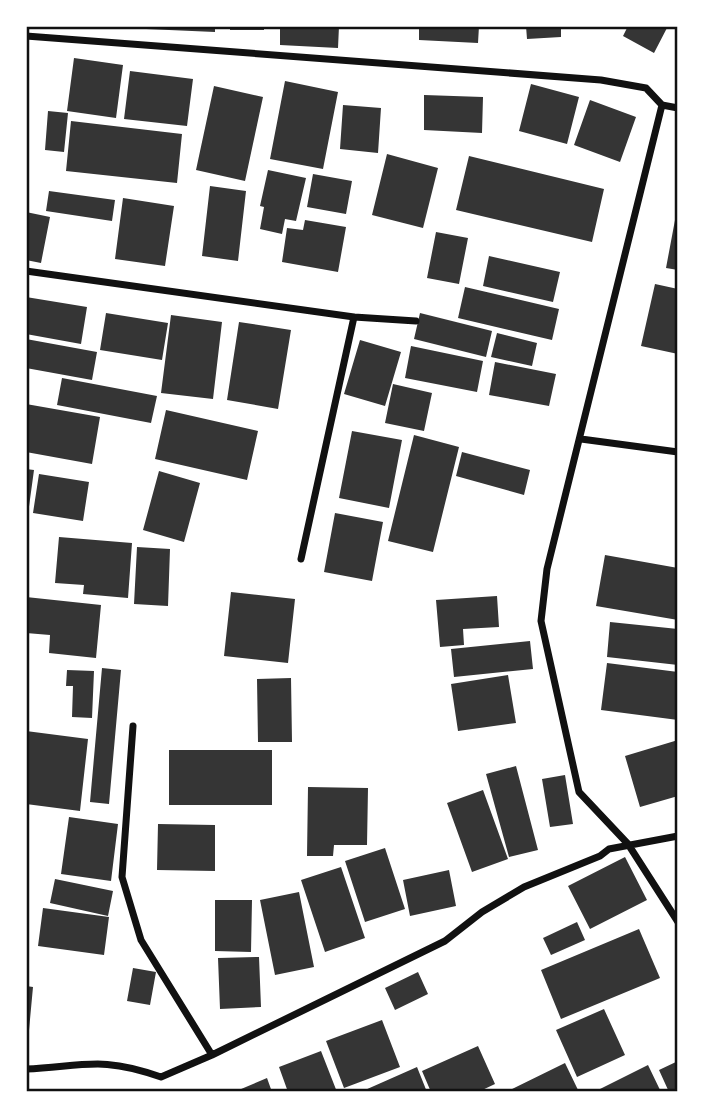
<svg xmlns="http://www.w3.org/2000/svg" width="704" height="1118" font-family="Manrope,sans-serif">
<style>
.building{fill:#353535}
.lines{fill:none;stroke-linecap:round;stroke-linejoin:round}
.minor{stroke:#111;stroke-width:7}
.neatline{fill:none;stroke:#111;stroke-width:2.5}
</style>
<rect width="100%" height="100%" fill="#fff"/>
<path class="building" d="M146,26H215V32L146,29Z
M230,26H264V30H230Z
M280,26H339L338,48L280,45Z
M419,26H479L478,43L419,40Z
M526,26H561V37L527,39Z
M628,26H668L654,53L623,36Z
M74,58L123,65L116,118L67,111Z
M130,71L193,79L187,126L124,119Z
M285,81L338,92L323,169L270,159Z
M531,84L579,97L567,144L519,131Z
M214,86L263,97L245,181L196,170Z
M424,95L483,97L482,133L424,130Z
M590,100L636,117L620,162L574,145Z
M343,105L381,108L378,153L340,149Z
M48,111L68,113L64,152L45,150Z
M71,121L182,134L177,183L66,171Z
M387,154L438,168L423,228L372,215Z
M469,156L604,189L592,242L456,210Z
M268,170L306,178L296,221L285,219L282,234L260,229L264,207L260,206Z
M313,174L352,181L346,214L307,207Z
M210,186L246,191L238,261L202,256Z
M49,191L115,200L112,221L46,211Z
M123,198L174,206L165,266L115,259Z
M26,212L50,217L41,263L26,260Z
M305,220L346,227L338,272L282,262L287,228L303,230Z
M675,220L678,221V270L666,268Z
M436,232L468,238L459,284L427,278Z
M489,256L560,272L553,302L483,286Z
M655,284L678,289V354L641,346Z
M465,287L559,309L552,340L458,318Z
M26,297L87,307L81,344L26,334Z
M106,313L168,323L162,360L100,350Z
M420,313L492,331L486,357L414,339Z
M171,315L222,322L213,399L161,393Z
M239,322L291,330L278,409L227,400Z
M497,333L537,343L532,366L491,357Z
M26,339L97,352L92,380L26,368Z
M360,340L401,352L385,406L344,394Z
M411,346L483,361L477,392L405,378Z
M495,362L556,374L549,406L489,395Z
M62,378L157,396L151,423L57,405Z
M393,384L432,393L424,431L385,423Z
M26,404L100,417L92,464L26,452Z
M166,410L258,431L247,480L155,459Z
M352,431L402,440L389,508L339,498Z
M414,435L459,447L433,552L388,541Z
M462,452L530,470L524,495L456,476Z
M26,469L34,470L28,514H26Z
M159,471L200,483L184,542L143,530Z
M39,474L89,482L83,521L33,513Z
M335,513L383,522L372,581L324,572Z
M59,537L132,543L128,598L83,594L84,585L55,583Z
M137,547L170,549L168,606L134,604Z
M605,555L678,568V620L596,606Z
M231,592L295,599L288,663L224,656Z
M497,596L499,627L463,629L464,645L440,647L436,600Z
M26,597L101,605L96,658L49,653L50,635L26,633Z
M610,622L678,629V665L607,657Z
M530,641L533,669L454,677L451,649Z
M607,663L678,672V720L601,710Z
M102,668L121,670L109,804L90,802Z
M67,670L94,671L92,718L72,717L73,686H66Z
M508,675L516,723L458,731L451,684Z
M291,678L292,742H258L257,679Z
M26,731L88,739L80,811L26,804Z
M678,740V796L640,807L625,756Z
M169,750H272V805H169Z
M516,766L538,850L509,857L486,774Z
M565,775L573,824L550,827L542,779Z
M308,787L368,788L367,845H334L333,856H307Z
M483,790L508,859L472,872L447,803Z
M69,817L118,824L111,881L61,874Z
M158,824L215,825V871L157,870Z
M385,848L405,909L365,922L345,861Z
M625,857L647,900L590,929L568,886Z
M341,867L365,938L325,952L301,880Z
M449,870L456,906L410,916L403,880Z
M55,879L113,891L108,916L50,903Z
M299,892L314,967L275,975L260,900Z
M215,900H252L251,952L215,951Z
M43,908L109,917L104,955L38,946Z
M577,922L585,940L551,955L543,938Z
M639,929L660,978L561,1019L541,970Z
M259,957L261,1007L220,1009L218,958Z
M133,968L156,972L150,1005L127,1001Z
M418,972L428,994L395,1010L385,988Z
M26,986L33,987L28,1041H26Z
M604,1009L625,1055L577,1077L556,1030Z
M382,1020L400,1067L344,1088L326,1041Z
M478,1046L495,1084L478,1092H431L422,1071Z
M321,1051L337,1092H288L279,1067Z
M678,1061V1092H669L659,1070Z
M565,1063L579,1092H506Z
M648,1065L661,1092H594Z
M417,1067L427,1092H366L365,1090Z
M267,1078L272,1092H234Z"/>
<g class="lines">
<path class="minor" d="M26,36L601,80L646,88L662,105L678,108
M662,105L547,569L541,621L579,792L628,844L678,922
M26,271L354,317L416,321
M581,439L678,452
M301,559L354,317
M133,726L122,877L141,940L212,1055
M26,1069C85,1066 102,1056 161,1077L212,1055L445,941L482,912L524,887L600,856L609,849L678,836"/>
</g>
<rect width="704" height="1118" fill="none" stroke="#ffffff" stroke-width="56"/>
<rect x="28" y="28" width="648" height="1062" class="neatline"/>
</svg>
